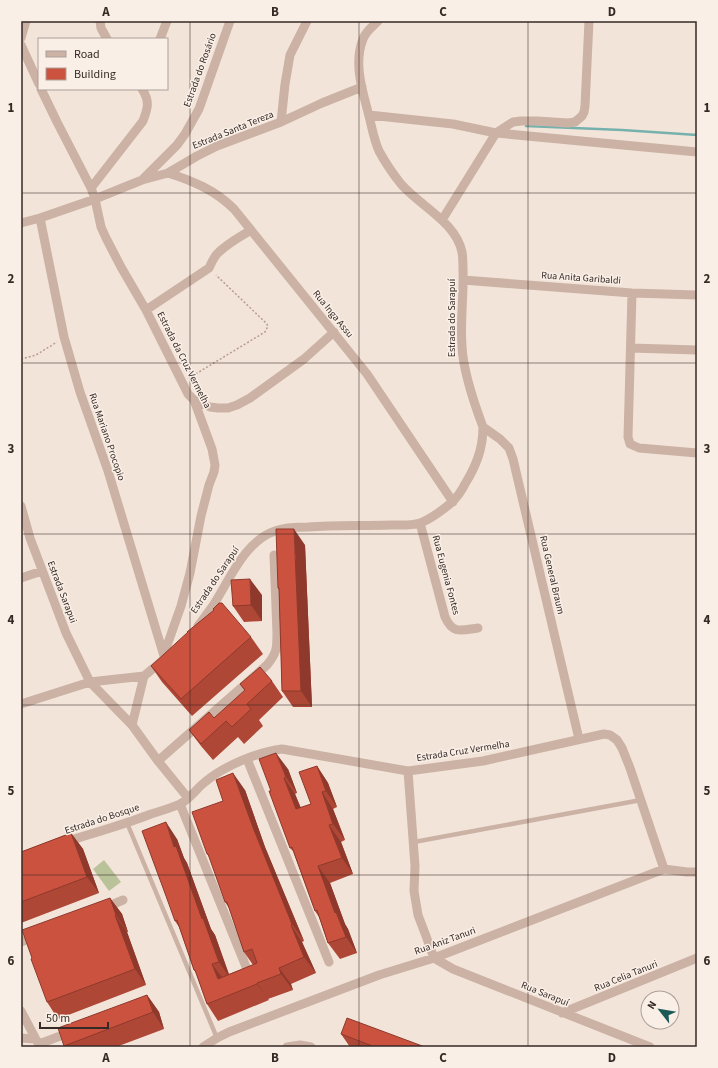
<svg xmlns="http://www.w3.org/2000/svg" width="718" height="1068" font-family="'Source Sans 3',sans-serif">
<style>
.pitch{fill:#b9c299}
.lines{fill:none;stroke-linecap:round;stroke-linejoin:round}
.stream{stroke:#77b1ad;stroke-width:2.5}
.path{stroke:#b79c8f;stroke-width:1.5;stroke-dasharray:2 2;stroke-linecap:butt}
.service{stroke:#cbb2a5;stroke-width:4.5}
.minor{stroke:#cbb2a5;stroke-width:9}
.wall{fill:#af4736}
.shaded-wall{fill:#8e392c}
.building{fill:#cb523f;stroke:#8e392c}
.grid{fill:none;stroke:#362a27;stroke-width:1;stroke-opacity:0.55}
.labels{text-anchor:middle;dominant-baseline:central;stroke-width:3;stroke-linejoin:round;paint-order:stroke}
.street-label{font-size:10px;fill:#362a27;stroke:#faefe6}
.neatline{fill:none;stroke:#362a27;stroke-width:1.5}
.grid-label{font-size:13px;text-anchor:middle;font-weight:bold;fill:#362a27}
</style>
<rect width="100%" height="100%" fill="#f3e4da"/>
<path class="pitch" d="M104,860L121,882L109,891L93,869Z"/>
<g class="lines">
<path class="stream" d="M526,126L622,130L697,135"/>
<path class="path" d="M21,359L36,355L57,342
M189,378L265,332L268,326L266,323L216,275"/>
<path class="service" d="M127,823L217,1038
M414,842L641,800"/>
<path class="minor" d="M100,21L101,28L107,39
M21,38L26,21
M160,39L167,21
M21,45L39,84
M41,89L57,122L91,188L95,199L101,227L106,238L121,267L146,310L188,394L194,400L212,449L215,465L214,472L209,485L201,516L190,573L181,606L164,654
M369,115L453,124L496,133L697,152
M281,122L285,84L290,55L307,21
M168,173C193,181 215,190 234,209L367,374L453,502
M143,179L177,145L185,134L199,109L230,21
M91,188L143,121C148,108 150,101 142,89
M40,218L64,337L80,392L108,471L164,656
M442,220L496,133L513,122L521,121H537L568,123L575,122L582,116L584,112L585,106L589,21
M21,223L40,218L95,199L142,180L168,173L197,156L217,146L281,122L322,103L362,87
M463,280L632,293L697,295
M632,293L628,437L630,444L639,448L697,453
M146,310L209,268C212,262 214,256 219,252C228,243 241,236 251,230
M631,348L697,350
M194,400L210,407L218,408H228L237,405L250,398L304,359L334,332
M483,427L500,439L509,448L513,459L579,739
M21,506L30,538L66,633L90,682L132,725L158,761L188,798
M420,523L445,617C453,635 462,630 478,628
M21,578L42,571
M198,626C204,618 209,611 214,604C230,579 245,541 275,531C285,527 297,527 308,527C335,525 363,526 390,525C399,525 411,526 420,523C429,520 446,508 453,501C457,497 462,490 465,484C476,466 483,449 483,427C474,403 463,371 462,346C460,321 464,295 463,270C463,265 463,258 462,252C456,222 420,206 401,184C393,174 385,162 379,151C374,140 372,128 369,116C363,92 353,64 363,39C366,31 372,27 378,21
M21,704L90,682L144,676L162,661
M132,725L144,676
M247,759L329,962
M158,761L267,665C277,653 277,648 277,633L274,555
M408,771L415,866L414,891L418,915L426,936L434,958L453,969L650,1047
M180,804L249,974
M64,842C94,833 123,825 151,814C161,811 171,808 180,804C190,799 196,789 205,782C224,766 257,752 282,749L408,771L483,761L604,734L610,735L617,740L622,748L630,768L664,869
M104,908L123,900
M21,942L36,936
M21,1011L40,1047
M562,1013L697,958
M21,1038L35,1039
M39,1044L71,1032
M203,1047L217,1038L229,1032L379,975L434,958L664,869L687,872H697
M287,1047L300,1045L311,1047"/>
</g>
<path class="wall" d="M305,545L312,707H293L282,691L279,590L278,588Z
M262,595V621L244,622L233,606Z
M251,637L263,654L192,716L162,682L151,666Z
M272,681L283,697L259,720L263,726L244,744L238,737L213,760L201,746L189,730L214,718L245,691L240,684Z
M317,766L328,783L337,807L333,809L345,840L341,842L353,874L330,883L345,924L348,929L357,953L340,959L328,943L319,917L315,911L293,851L290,848L271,791L288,769L297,793L295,794L301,808L311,804Z
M245,790L265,847L304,941L302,942L316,973L291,984L293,990L268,999L269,1000L218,1021L207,1004L196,973L194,970L179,927L175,921L177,839L184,858L187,863L211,929L215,935L229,974L253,965L244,952L229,908L225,902L210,858L207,854L223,801Z
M71,833L83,849L99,893L21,923V852Z
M110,898L122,914L128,932H127L146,985L58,1019L47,1002Z
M147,995L159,1012L164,1029L116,1047H65L64,1046Z
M341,1034L425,1047H350Z"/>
<path class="shaded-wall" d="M294,529L305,545L312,707L301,691Z
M250,579L262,595V621L251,605Z
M276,753L288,769L297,793L286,777Z
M317,766L328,783L337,807L326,791Z
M233,773L245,790L265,847L304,941L292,924L254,830Z
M284,778L295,794L308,826L296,809Z
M322,792L333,809L345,840L333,824Z
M166,822L177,839L184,858L187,863L211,929L215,935L230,978L219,962L174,847Z
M329,825L341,842L353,874L342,858Z
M71,833L83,849L99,893L87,877Z
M318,866L330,883L345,924L348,929L357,953L346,937L335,913Z
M110,898L122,914L128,932L116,915Z
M115,915L127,932L146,985L135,969Z
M291,925L302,942L316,973L304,957Z
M212,964L224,980L218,979Z
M279,968L291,984L293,990L281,974Z
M257,983L268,999L269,1000L257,984Z
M147,995L159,1012L164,1029L153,1012Z"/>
<path class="building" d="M276,529H294L301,691H282L279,588H278Z
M250,579L251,605L233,606L231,580Z
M219,603H222L251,637L181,699L151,666L188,632H187L214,610L213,609Z
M260,667L272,681L247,704L251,709L232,727L226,721L201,744L189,730L209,712L214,718L245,690L240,684Z
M276,753L286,777L284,778L296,809L311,804L299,772L317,766L326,791L322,792L333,824L329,825L342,858L318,866L335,913L336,912L346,937L328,943L317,910L315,911L292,847L290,848L269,791H271L259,759Z
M233,773L254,830L292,924L291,925L304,957L279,968L281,974L257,983V984L207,1004L195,970H194L177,920L175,921L166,896L142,831L166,822L174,847L176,846L202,919L203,918L219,962L212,964L218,979L257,963L252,949L244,952L227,902H225L208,854H207L192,812L223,801L216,780Z
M71,833L87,877L21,902V852Z
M110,898L116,915H115L135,969L47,1002L31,959L32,958L22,930Z
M147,995L153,1012L64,1046L58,1028Z
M347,1018L425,1047H375L341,1034Z"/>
<path class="grid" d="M190,21V1047M359,21V1047M528,21V1047M21,193H697M21,363H697M21,534H697M21,705H697M21,875H697"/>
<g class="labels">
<g class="street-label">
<text transform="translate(200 70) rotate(-70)">Estrada do Rosário</text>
<text transform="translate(233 130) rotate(-22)">Estrada Santa Tereza</text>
<text transform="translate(581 278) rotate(4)">Rua Anita Garibaldi</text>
<text transform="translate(333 314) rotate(51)">Rua Inga Assu</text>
<text transform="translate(452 318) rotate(-90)">Estrada do Sarapuí</text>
<text transform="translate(184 360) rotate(63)">Estrada da Cruz Vermelha</text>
<text transform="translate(107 437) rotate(71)">Rua Mariano Procopio</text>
<text transform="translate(446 575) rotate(75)">Rua Eugenia Fontes</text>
<text transform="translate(552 575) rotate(77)">Rua General Braum</text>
<text transform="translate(215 580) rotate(-56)">Estrada do Sarapuí</text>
<text transform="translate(62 592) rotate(69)">Estrada Sarapui</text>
<text transform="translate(463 751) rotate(-9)">Estrada Cruz Vermelha</text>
<text transform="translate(102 819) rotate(-18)">Estrada do Bosque</text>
<text transform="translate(445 941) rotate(-20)">Rua Aniz Tanuri</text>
<text transform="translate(626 976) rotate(-22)">Rua Celia Tanuri</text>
<text transform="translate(545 994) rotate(22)">Rua Sarapuí</text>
</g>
</g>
<rect width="718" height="1068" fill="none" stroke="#faefe6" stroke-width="44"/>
<rect x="38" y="38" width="130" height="52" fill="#faefe6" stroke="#aca09a"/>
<rect x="46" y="51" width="20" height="6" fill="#cbb2a5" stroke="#aca09a"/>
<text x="74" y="58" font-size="12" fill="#362a27">Road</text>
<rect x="46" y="68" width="20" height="12" fill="#cb523f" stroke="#aca09a"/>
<text x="74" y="78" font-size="12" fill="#362a27">Building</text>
<g transform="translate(660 1010) rotate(301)"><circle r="19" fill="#faefe6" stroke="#aca09a"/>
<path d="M0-3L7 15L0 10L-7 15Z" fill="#1b5a57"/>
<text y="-6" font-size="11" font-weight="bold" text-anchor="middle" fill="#362a27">N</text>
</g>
<path d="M40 1022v6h68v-6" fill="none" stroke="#362a27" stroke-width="2"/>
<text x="46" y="1022" font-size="12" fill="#362a27" stroke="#faefe6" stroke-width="3" paint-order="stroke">50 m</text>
<rect x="22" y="22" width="674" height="1024" class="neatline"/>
<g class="grid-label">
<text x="106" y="16">A</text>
<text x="275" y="16">B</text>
<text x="443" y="16">C</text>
<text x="612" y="16">D</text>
<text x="11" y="112">1</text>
<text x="707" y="112">1</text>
<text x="11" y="283">2</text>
<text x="707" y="283">2</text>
<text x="11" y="453">3</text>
<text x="707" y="453">3</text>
<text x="11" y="624">4</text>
<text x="707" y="624">4</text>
<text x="11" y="795">5</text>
<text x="707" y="795">5</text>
<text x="11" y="965">6</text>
<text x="707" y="965">6</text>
<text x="106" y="1062">A</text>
<text x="275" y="1062">B</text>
<text x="443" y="1062">C</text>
<text x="612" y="1062">D</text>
</g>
</svg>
